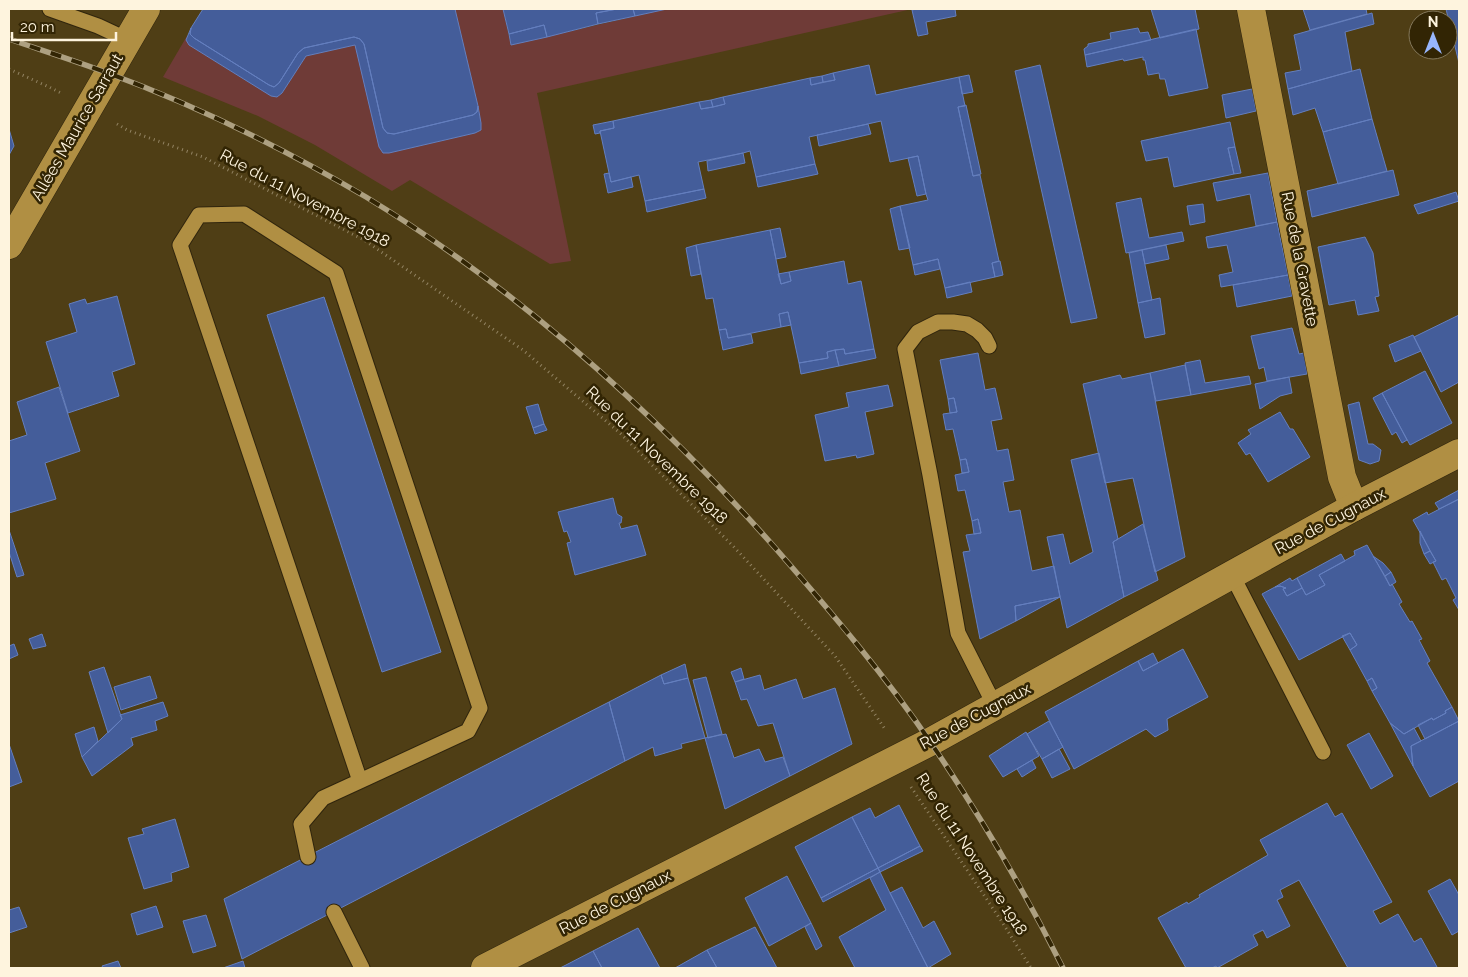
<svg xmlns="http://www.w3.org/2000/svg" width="1468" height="977" font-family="Raleway,sans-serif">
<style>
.green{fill:#6f3b37}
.building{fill:#445d9a;stroke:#647fbf}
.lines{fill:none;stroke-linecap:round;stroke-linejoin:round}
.lane-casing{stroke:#30250d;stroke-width:17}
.street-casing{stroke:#30250d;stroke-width:29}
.secondary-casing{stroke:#30250d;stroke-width:29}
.path{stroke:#938463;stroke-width:3;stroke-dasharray:1 4;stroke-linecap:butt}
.lane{stroke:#b08f43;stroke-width:15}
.street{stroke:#b08f43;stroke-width:28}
.secondary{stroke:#b08f43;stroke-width:28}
.rail-casing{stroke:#ada081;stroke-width:5.5}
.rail{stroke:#322504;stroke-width:4;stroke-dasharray:11;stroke-linecap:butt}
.labels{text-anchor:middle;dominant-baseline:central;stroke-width:5;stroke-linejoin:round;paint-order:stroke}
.street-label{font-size:16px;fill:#fef4de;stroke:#322504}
</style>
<rect width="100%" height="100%" fill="#4f3e15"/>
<path class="green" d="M455,9H503L511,45L666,9H912L537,93L571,261L550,264L410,180L392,191L315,145L258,116L163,77L187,36V40L189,45L271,96L277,97L282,93L306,56L355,45L383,152L389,153L475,133L481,130V123Z"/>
<path class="building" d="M203,9H455L478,106L477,112L473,115L394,134L387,133L383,128L364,44L360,39L354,37L304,48L298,53L279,83L274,87L269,85L194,38L190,34L191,28Z
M503,9H617L596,13L598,24L547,37L544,25L509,34Z
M617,9H633L635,16L598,24L596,13Z
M633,9H667L635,16Z
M917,9H955L956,16L926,22L928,34L918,36L912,10Z
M1151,9H1195L1199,29L1160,38Z
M1303,9H1366L1367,14L1310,30Z
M1446,9H1459V63Z
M1372,13L1374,24L1345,32L1352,71L1288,89L1285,73L1301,70L1294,35Z
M544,25L547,37L511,45L509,34Z
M191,28L190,34L194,38L269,85L274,87L279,83L298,53L304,48L354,37L360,39L364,44L383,128L387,133L394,134L473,115L477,112L478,106L481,123V130L475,133L389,153H383L379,147L355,45L306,56L282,93L277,97L271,96L189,45L186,40Z
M1138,28L1140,33L1148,32L1151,40L1085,55L1084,49L1088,46V44L1111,39L1110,33Z
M1196,29L1208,88L1169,96L1165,79H1160L1159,73L1148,75L1145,60H1143V57L1124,61L1123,59L1087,67L1085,55Z
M869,65L876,95L959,77L965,106L958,107L973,176L980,175L999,261L992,263L995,277L945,288L938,259L913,265L900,206L928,200L926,194L918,156L890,162L881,121L809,137L815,164L756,177L750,151L743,153L698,162L704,189L645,201L639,175L611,182L600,131L614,128L613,121L699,102L701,109L713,107L725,104L723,97L810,78L811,85L835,80L833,73Z
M1040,65L1097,318L1071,323L1015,71Z
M1360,69L1372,119L1323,132L1315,108L1293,115L1288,89Z
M833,73L835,80L823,82L822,76Z
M969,75L973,92L962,94L959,77Z
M822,76L823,82L811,85L810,78Z
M1252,89L1256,111L1226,118L1222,95Z
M723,97L725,104L713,107L711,100Z
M711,100L713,107L701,109L699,102Z
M966,105L981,174L973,176L958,107Z
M1372,119L1387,171L1338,184L1323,132Z
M613,121L614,128L600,131V133L595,134L593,125Z
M1230,122L1235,147L1228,148L1234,174L1174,187L1168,157L1146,161L1141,141Z
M868,124L871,134L819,146L817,135Z
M9,129L14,146L9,155Z
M1235,147L1241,173L1234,174L1228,148Z
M743,153L745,163L708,171L707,161Z
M918,156L926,194L917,196L908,158Z
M815,164L818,174L758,187L756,177Z
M1393,170L1399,195L1312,217L1307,191Z
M609,173L611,182L631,177L633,187L608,193L604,174Z
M1268,173L1277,222L1256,226L1250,194L1217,201L1213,183Z
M704,189L706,198L647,212L645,201Z
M1456,192L1459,201L1418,214L1414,205Z
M1141,198L1149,238L1182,232L1184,241L1126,253L1116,203Z
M1203,204L1205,222L1190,225L1187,206Z
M900,206L910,248L899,250L890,209Z
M1277,222L1288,275L1221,287L1219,275L1233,272L1227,245L1208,248L1206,237Z
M780,228L786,257L776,259L770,230Z
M770,230L781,284L791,281L789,272L844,261L848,284L861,281L874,349L845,354L844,349L835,350L827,352L828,358L799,363L788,312L779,314L781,327L728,338L726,329L719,330L713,298L706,299L696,245Z
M1365,237L1373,253L1379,296L1375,297L1379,311L1358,315L1355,300L1329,305L1318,247Z
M696,245L701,274L691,276L686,248Z
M1166,245L1169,259L1145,264L1142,250Z
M1142,250L1152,300L1138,303L1129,253Z
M938,259L940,269L915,275L913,265Z
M1000,261L1003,275L995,277L992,263Z
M789,272L791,281L781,284L778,274Z
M1288,275L1292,296L1237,307L1233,285Z
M970,282L972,292L947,298L945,288Z
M117,296L135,364L112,372L119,396L68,413L46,342L77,332L69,304L85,299L87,304Z
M324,297L441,652L382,672L267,315Z
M1160,298L1165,334L1145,338L1138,303Z
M788,312L791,325L781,327L779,314Z
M1459,315V382L1441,392L1414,337Z
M1292,328L1299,354L1304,353L1307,374L1267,381L1264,367L1259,369L1251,336Z
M726,329L728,338L751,334L753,343L723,350L719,330Z
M1413,335L1421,351L1395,362L1389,345Z
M844,349L845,354L874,349L876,358L839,366L835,350Z
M835,350L839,366L801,374L799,363L828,358L827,352Z
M978,353L985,390L995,388L1002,419L991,421L997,451L1008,449L1014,480L1003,482L1009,512L1020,510L1032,571L1054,566L1060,597L1015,606L1016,621L980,639L963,552L970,551L966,535L981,533L978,519L972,521L965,490L958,491L955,475L969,472L966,459L960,460L953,429L946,430L943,414L957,412L954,398L948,399L940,360Z
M1200,360L1205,383L1249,376L1251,384L1191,395L1185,363Z
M1185,365L1191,395L1156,401L1150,373Z
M1425,371L1452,423L1410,445L1382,393Z
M1150,373L1185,557L1155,572L1133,478L1105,483L1083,384L1120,375L1122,379Z
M1289,377L1292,393L1280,396L1260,409L1255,384Z
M888,385L893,406L865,412L874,454L857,458L856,455L825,461L815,415L849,407L846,393Z
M59,387L80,451L45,463L56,499L9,513V441L27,435L17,402Z
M1382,393L1407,440L1402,443L1396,432L1392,435L1373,398Z
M954,398L957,412L950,413L948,399Z
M1359,402L1368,444H1373L1381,450L1379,461L1370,464L1359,460L1348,405Z
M538,404L544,424L533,428L526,407Z
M1280,412L1290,429H1293L1310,457L1268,482L1250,453L1246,455L1238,443L1251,434L1248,430Z
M544,424L547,430L535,434L533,428Z
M1099,453L1118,539L1113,542L1124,597L1067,628L1047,537L1063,534L1070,564L1093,552L1071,460Z
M966,459L969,472L962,473L960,460Z
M1459,490V499L1439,509L1435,503Z
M613,498L617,514L622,517L621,523H619L621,529L637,525L646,555L575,575L567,543L571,542L567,531L564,532L558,512Z
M1459,499V610L1453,600L1456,598L1446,578L1442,580L1433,562L1436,561L1413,520L1427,512L1428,515Z
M978,519L981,533L974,534L972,521Z
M1143,524L1158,580L1124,597L1113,542Z
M9,530L24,575L17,577L9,552Z
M1420,531L1430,551L1424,554L1420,543Z
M1367,545L1390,586L1392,584L1402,602L1399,604L1410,622L1412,621L1422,639L1419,640L1430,661L1427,663L1452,707L1445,711L1446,713L1433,720L1432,718L1404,734L1390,723L1372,691L1377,688L1372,678L1367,681L1350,650L1357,645L1350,633L1299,660L1262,594L1275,587L1280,586L1286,588L1283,589L1287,596L1302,588L1306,595L1325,585L1319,575L1355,555L1354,551Z
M1430,551L1436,561L1430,564L1424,554Z
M1341,554L1345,561L1319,575L1325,585L1306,595L1297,578Z
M1373,556L1383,563L1391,572L1385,576Z
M1391,572L1396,582L1390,586L1385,576Z
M1290,578L1292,581L1297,578L1302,588L1287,596L1283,589L1286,588L1280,586L1275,587Z
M1060,597L1016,621L1015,606Z
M1350,633L1357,645L1350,650L1342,636Z
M42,634L46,646L33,649L29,639Z
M14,644L18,655L9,659V646Z
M1183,649L1208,697L1167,719L1168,730L1155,737L1146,729L1074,769L1045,712L1138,661L1143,671Z
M1153,653L1158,663L1143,671L1138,661Z
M685,664L688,678L664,684L661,675Z
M104,667L122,719L108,733L89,672Z
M741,668L744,679L735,682L731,672Z
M661,675L664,684L688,678L705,738L681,744L682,748L655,756L653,747L625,761L609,702Z
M760,675L764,690L796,679L803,699L835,688L852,744L790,776L773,723L758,726L747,699L741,700L735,682Z
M150,676L157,698L121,710L114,687Z
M706,677L722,734L708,738L693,680Z
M1372,678L1377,688L1372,691L1367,681Z
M163,702L168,716L155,721L157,730L131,738L133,745L92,776L82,757L122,719L120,715Z
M609,702L625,761L242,959L224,899Z
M1452,707L1459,721L1425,739L1418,725L1432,718L1433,720L1446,713L1445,711Z
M1049,721L1063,747L1042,759L1027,734Z
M1459,722V781L1430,797L1413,766L1411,746L1459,721Z
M1390,723L1404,734L1414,728L1421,741L1411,746L1413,766Z
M94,727L98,741L82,757L75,734Z
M1026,732L1039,756L1003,777L989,756Z
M1369,733L1393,776L1371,789L1347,745Z
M726,734L734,758L759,749L765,762L783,757L790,776L725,809L705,738Z
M9,744L22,782L9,787Z
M1059,749L1070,769L1052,778L1042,759Z
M1032,760L1036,768L1022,777L1017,769Z
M1327,803L1335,817L1342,813L1392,902L1373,911L1380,924L1398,914L1414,942L1421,938L1437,967L1435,968H1348L1299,880L1280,890L1283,897L1277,900L1290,926L1267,938L1263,930L1253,935L1258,945L1217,968L1216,966L1212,968H1186L1158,918L1187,902L1188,904L1200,897L1199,895L1268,855L1260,840Z
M899,805L920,846L878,868L852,817L870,808L875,818Z
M852,817L878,868L821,898L795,847Z
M175,819L189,867L171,873L172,881L144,889L128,838L144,834L142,829Z
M920,846L923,851L880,872L878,868Z
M878,868L880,872L823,902L821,898Z
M880,872L890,893L928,968H855L839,937L886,910L870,878Z
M787,876L811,923L769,946L745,898Z
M1450,879L1459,895V931L1452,935L1428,891Z
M902,887L923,928L934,921L951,954L928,968L890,893Z
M156,906L163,927L137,935L131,914Z
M19,907L27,927L9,933V910Z
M206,915L216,946L193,953L183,921Z
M811,923L822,946L816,950L805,927Z
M755,927L777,968H717L707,950Z
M638,928L660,968H602L593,951Z
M707,950L717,968H675Z
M593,951L602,968H560L566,965Z
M118,961L121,968H103L102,966Z
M243,961L245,968H223Z"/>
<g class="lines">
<defs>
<path id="lane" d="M50,9L98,26L128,40
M989,346L985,338L977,330L967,324L953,322H938L918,332L905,349L930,475L958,633L995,706
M1232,575L1323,752
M308,857L301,824L323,798L360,781L180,245L199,215L244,214L336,273L480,708L468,731L360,781
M334,912L362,968"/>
<path id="street" d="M1251,9L1342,477L1354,507"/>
<path id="secondary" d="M9,245L146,9
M485,968L930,742L1354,507L1459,453"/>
</defs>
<use href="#lane" class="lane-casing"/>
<use href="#street" class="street-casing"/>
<use href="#secondary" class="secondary-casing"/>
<path class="path" d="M9,69L49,87L61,93
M117,124L127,130L203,157L364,240L523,350L620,433L734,547L835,656L885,729
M911,787L1002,922L1031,968"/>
<use href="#lane" class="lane"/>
<use href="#street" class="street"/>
<use href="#secondary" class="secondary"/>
<defs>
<path id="rail" d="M9,39C41,50 73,60 105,72C195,105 283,148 366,197C522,292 657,414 777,550C831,612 885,675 931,743C980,815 1024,890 1063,968"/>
</defs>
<use href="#rail" class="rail-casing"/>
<use href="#rail" class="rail"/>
</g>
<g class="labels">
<g class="street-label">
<text transform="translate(77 127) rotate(-60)">Allées Maurice Sarraut</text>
<text transform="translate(305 198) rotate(28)">Rue du 11 Novembre 1918</text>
<text transform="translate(1300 259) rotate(79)">Rue de la Gravette</text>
<text transform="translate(657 455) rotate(44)">Rue du 11 Novembre 1918</text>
<text transform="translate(1330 521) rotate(-28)">Rue de Cugnaux</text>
<text transform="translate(975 716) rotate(-28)">Rue de Cugnaux</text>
<text transform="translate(972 854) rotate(57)">Rue du 11 Novembre 1918</text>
<text transform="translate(615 902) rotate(-27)">Rue de Cugnaux</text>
</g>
</g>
<rect width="1468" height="977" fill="none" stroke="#fef4de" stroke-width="20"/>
<g transform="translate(1433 35)"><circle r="24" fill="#322504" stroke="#84785b"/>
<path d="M0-4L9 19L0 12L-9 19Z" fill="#97b6fd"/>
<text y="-8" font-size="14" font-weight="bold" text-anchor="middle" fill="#fef4de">N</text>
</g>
<path d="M12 32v8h104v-8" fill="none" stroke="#fef4de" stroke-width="2.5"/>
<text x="20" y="32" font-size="15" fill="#fef4de" stroke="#322504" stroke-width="4" paint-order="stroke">20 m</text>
</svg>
